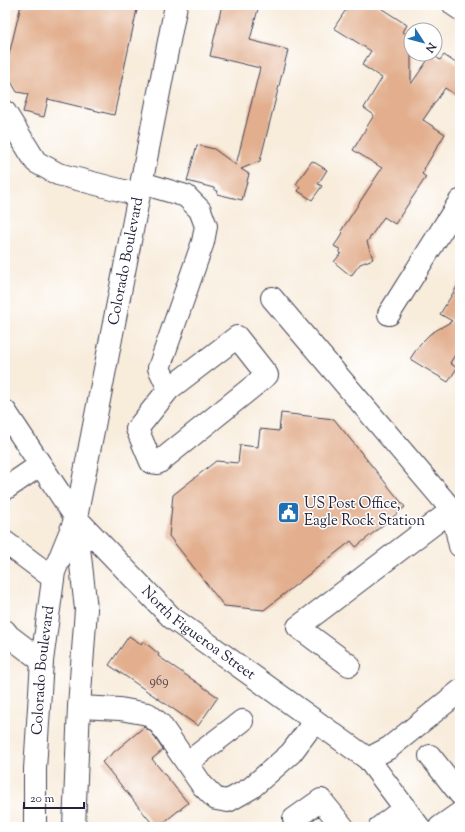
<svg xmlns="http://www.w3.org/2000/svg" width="465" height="832" font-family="'Sorts Mill Goudy',serif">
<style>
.building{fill:#e2ae8d}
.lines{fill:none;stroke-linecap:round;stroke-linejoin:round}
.minor-casing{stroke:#424053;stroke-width:24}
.major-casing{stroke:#424053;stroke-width:24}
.minor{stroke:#fff;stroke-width:22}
.major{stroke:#fff;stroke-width:22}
.labels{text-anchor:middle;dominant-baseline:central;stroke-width:3;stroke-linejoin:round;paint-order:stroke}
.number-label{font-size:13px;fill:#524550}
.street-label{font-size:15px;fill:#22223b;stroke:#fff}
.poi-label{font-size:15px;fill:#22223b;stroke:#fff;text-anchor:start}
</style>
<rect width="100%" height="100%" fill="#fff"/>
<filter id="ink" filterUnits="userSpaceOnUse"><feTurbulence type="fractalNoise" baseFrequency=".025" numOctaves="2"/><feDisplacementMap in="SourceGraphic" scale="8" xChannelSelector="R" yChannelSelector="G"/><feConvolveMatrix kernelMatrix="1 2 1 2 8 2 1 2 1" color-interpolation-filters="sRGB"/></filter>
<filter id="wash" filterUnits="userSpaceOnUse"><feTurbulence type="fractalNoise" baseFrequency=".012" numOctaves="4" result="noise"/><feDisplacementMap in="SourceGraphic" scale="16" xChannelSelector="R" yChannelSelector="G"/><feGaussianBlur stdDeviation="0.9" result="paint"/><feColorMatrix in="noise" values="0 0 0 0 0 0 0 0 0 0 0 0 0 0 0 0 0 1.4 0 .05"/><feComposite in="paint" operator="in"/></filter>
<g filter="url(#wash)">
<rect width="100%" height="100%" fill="#f8ecdb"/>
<g id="blocks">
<path class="building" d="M21,5H138L114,115L48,99L44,117L23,112L28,94L17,92L5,71Z
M222,5H259L250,40L288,50L260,161L241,169L249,174L242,200L217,194L218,191L214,190V188L187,181L197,145L214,149L236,165L260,68L210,56Z
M349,5H376L407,25L403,32L411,37V84L432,54L440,60L444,55L460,66V98L445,88L423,120L445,134L424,169L425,170L422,174L426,177L395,224L384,217L367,242L373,259L360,264L351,276L334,262L341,253L339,252L341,250L334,246L343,233L341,231L382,168L353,150L374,115L364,108L382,78L362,65L371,51L334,28Z
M312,161L327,170L318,184L322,186L312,200L298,191L300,187L296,184Z
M460,282V347L450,363L457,368L448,382L410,359L420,344L430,334L452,321L440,314Z
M281,413L334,419L405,507L356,547L351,541L264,610L224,606L169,536L173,495L216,461L238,463L240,445L258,447L260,429L279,431Z
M129,636L141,644L143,641L159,654L158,656L218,697L198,726L109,665Z
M144,727L151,732L163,750L152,759L188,803L158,827H155L102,762Z"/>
</g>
</g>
<g filter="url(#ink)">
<use href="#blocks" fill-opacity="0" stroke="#424053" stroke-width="1"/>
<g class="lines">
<defs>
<path id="minor" d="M454,5L460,9
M5,112L36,162L58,174L139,195
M142,183L186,196L200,210L206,226L203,242L159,368L169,389
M272,298L452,510L460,546
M389,314L460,201
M237,337L267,375L158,463L151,462L137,429L169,389Z
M5,489L40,465
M5,542L53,578
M5,631L9,636L42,661
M349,665L298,627L452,510
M79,707L120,709L148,714L160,724L202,785L216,799L228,801L251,788L291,753L315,721
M430,756L460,794
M368,759L389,748L460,691
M187,763L242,721
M294,819L321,800L343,827
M380,827L405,808
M440,827L460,813"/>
<g id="major">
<path id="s1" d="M5,411L76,518L172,618L368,759L419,827"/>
<path id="s2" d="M35,827V769L42,661L54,572L76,518L176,5"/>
<path d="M74,827L79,707L86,609L76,521"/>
</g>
</defs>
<use href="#minor" class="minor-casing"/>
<use href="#major" class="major-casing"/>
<use href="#minor" class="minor"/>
<use href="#major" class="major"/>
</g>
</g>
<defs>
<symbol id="civic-square" viewBox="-11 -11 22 22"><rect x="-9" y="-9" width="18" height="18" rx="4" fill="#1f6fb2" stroke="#fff"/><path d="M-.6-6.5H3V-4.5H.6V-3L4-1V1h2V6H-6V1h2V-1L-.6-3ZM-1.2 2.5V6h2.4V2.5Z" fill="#fff"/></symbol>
</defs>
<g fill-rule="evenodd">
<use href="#civic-square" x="276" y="500" width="25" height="25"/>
</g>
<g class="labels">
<g class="number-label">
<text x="159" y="682">969</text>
</g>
<g class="street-label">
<text stroke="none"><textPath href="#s2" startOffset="576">Colorado Boulevard</textPath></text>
<text stroke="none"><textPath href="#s1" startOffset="297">North Figueroa Street</textPath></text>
<text stroke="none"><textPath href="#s2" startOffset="157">Colorado Boulevard</textPath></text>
</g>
<g class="poi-label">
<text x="304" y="504">US Post Office,<tspan x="304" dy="17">Eagle Rock Station</tspan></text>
</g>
</g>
<rect width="465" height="832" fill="none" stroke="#fff" stroke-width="20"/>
<g transform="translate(423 42) rotate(126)"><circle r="19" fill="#ffffff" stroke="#a7a7b1"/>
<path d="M0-3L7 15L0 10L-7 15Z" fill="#1f6fb2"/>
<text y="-6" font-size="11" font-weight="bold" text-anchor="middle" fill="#22223b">N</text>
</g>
<path d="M24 802v6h60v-6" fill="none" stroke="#22223b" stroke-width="2"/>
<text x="30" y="802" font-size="12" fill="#22223b" stroke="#ffffff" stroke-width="3" paint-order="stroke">20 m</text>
</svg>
